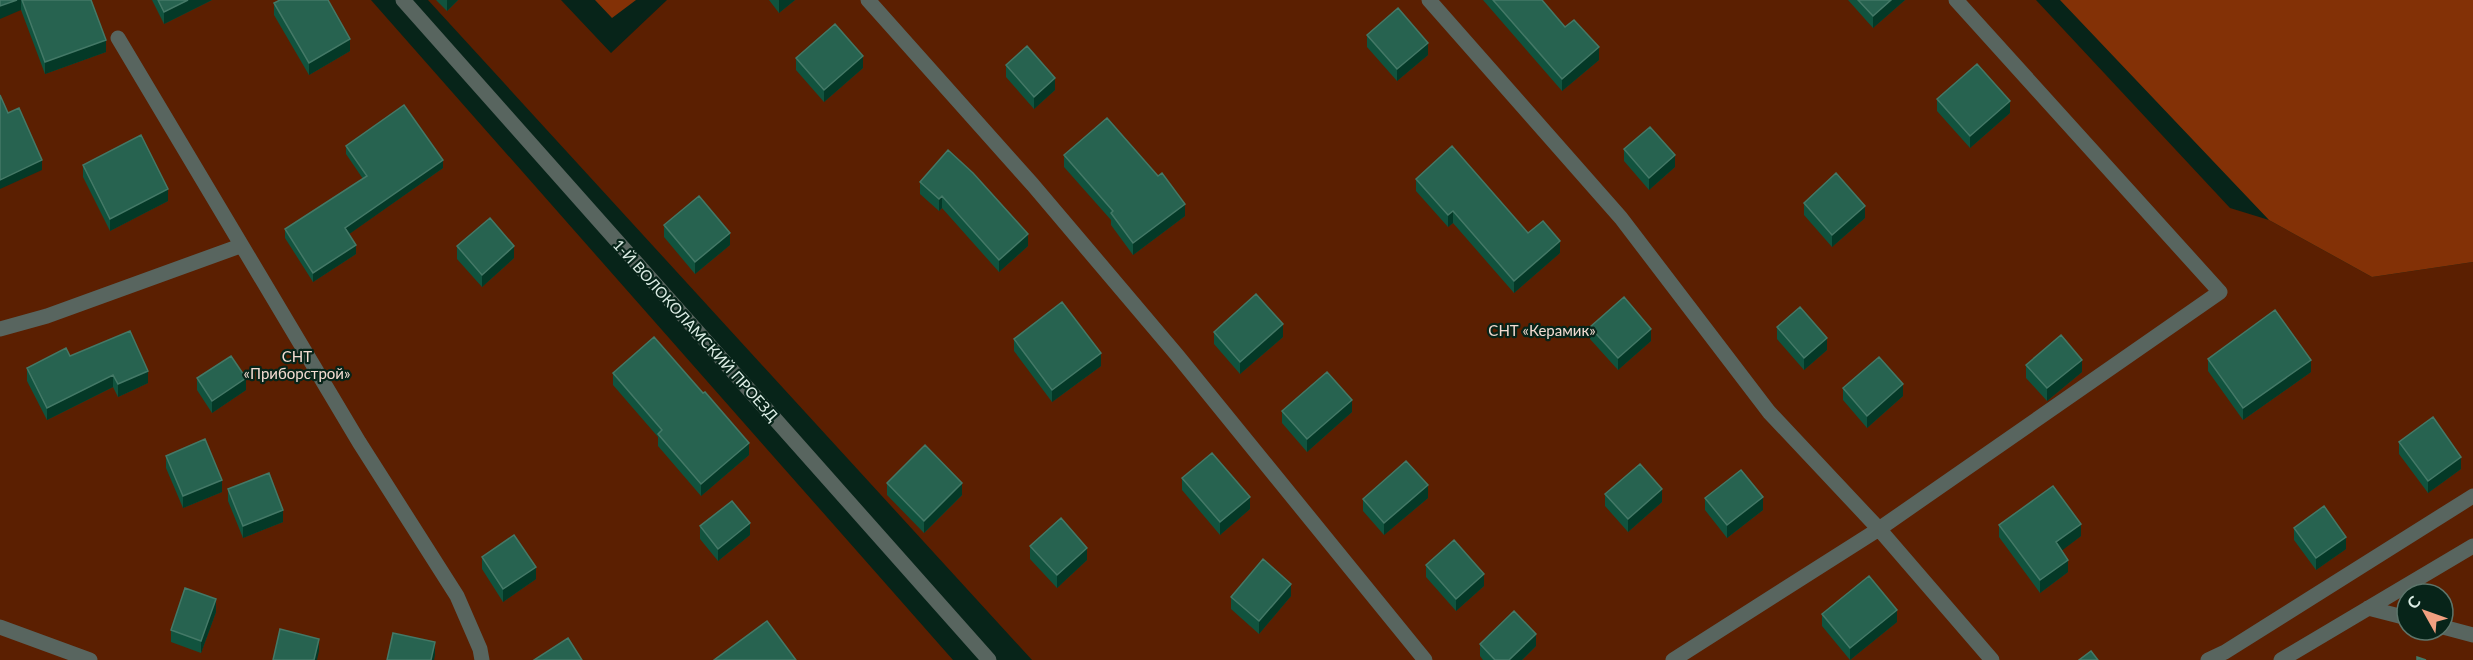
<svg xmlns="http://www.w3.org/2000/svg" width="2473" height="660" font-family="Lato,sans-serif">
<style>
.green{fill:#5b1f01;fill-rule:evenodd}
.forest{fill:#833106}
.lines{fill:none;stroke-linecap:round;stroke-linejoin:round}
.service{stroke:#58655f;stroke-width:15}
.minor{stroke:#58655f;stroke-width:15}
.wall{fill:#11533e}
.shaded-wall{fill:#043927}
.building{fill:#276350;stroke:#447967;stroke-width:1.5}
.labels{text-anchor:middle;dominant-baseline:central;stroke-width:4.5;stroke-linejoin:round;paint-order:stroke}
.street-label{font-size:15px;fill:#ddeee6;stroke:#072419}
.park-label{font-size:15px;fill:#f4dcd2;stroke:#072419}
</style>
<rect width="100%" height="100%" fill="#072419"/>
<path class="green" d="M0,0H371L953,660H0Z
M428,0H561L611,53L667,0H2036L2230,208L2269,220L2372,277L2473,262V660H1032ZM2407,594H2443V630H2407Z"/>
<path class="forest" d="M595,0H636L612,18Z
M2060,0H2473V262L2372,277L2269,220Z"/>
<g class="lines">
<path class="service" d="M868,0L1033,185L1177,355L1425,660
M1429,0L1621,218L1769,412L1879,529L1992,660
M118,38L359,442L457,596L480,649L482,660
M0,329L47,316L240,246
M1673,660L1879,529L2220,292L1956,0
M2208,660L2225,652L2473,496"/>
<path class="minor" d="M403,0L989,660
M2368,608L2407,618
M0,627L90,660
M2443,627L2473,635
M2281,660L2473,546"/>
</g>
<path class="wall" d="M0,0H91L106,52L45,74L21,10Z
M152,0H212L164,24Z
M436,0H458L447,11Z
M769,0H795L779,13Z
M1483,0H1542L1565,27L1599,60L1562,91Z
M1848,0H1905L1873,28Z
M274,3L350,51L309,75L274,15Z
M1367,35L1428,55L1397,81L1367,47Z
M796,58L863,68L824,102L796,70Z
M1006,65L1055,90L1034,109L1006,77Z
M1937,99L2010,113L1970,148L1937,111Z
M346,146L443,168L349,234L356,254L313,282L285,238V229L363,179L346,154Z
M1624,149L1675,167L1649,190L1624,161Z
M1064,155L1185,216L1133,255L1111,225V220L1064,167Z
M83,165L168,201L110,231L83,177Z
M1416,179L1528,233L1560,253L1514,293L1453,223L1448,227L1416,191Z
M920,182L1028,246L999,272L942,208L939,211L920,194Z
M1804,203L1865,218L1832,247L1804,215Z
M664,225L730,245L695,274L664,237Z
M457,246L514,258L482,287L457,259Z
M1590,327L1651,341L1618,370L1590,339Z
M1777,327L1827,350L1804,370L1777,339Z
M1214,332L1283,337L1240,374L1214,344Z
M1014,339L1101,366L1052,402L1014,351Z
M70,356L148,383L118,397L113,387L47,420L27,381V368Z
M2208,359L2311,372L2243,420L2208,371Z
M2026,365L2082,372L2047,401L2026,378Z
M613,373L749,455L701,496L658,446V437L613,385Z
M197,378L246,390L212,413L197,390Z
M1843,388L1903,396L1867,428L1843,400Z
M1282,411L1352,412L1307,452L1282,423Z
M2399,442L2461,469L2428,493L2399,454Z
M166,456L222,492L183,508L166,468Z
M1182,478L1250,509L1220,535L1182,490Z
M887,483L962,495L924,533L887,495Z
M228,489L283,522L243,538L228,501Z
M1605,494L1662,502L1628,532L1605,506Z
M1428,498L1384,535L1363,511V499Z
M1705,498L1763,510L1727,538L1705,510Z
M1999,525L2081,536L2062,550L2068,572L2040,593L1999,537Z
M700,526L750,535L718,561L700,539Z
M2294,528L2346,549L2316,570L2294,540Z
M1030,546L1087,560L1057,588L1030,559Z
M482,557L536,579L503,602L482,569Z
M1426,565L1484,586L1456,611L1426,577Z
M1291,596L1259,634L1231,609V597Z
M216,612L201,653L171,642V630Z
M1822,614L1897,622L1850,660L1822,626Z
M1480,644L1536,646L1522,660H1483L1480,656Z"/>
<path class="shaded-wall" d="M17,0H21V10L0,19V6Z
M188,0H212L164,24V12Z
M447,0H458L447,11Z
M779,0H795L779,13Z
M1891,0H1905L1873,28V16Z
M350,39V51L309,75V63Z
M106,40V52L45,74V62Z
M1428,43V55L1397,81V69Z
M1599,47V60L1562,91V79Z
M863,56V68L824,102V90Z
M1055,78V90L1034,109V97Z
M2010,101V113L1970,148V136Z
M1675,155V167L1649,190V178Z
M42,160V170L0,189V180Z
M443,160V168L345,237V228Z
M168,189V201L110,231V219Z
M942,196V208L939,211V199Z
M1185,204V216L1133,255V243Z
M1865,206V218L1832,247V235Z
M1453,211V223L1448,227V215Z
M730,233V245L695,274V262Z
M1028,234V246L999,272V260Z
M1560,241V253L1514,293V281Z
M356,245V254L313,282V273Z
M514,246V258L482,287V275Z
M1283,324V337L1240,374V362Z
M1651,329V341L1618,370V358Z
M1827,338V350L1804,370V358Z
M1101,353V366L1052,402V390Z
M2082,360V372L2047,401V388Z
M2311,360V372L2243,420V408Z
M148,371V383L118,397V384Z
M113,375V387L47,420V408Z
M246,378V390L212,413V401Z
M1903,384V396L1867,428V416Z
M1352,400V412L1307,452V439Z
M749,443V455L701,496V484Z
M2461,457V469L2428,493V481Z
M222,480V492L183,508V496Z
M962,483V495L924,533V521Z
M1428,485V498L1384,535V523Z
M1662,489V502L1628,532V519Z
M1250,497V509L1220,535V522Z
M1763,497V510L1727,538V525Z
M283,510V522L243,538V526Z
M750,523V535L718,561V549Z
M2081,524V536L2056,555V542Z
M2346,537V549L2316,570V558Z
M1087,548V560L1057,588V575Z
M2068,560V572L2040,593V580Z
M536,567V579L503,602V589Z
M1484,574V586L1456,611V599Z
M1291,584V596L1259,634V621Z
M216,599V612L201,653V641Z
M1897,610V622L1850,660V648Z
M1536,634V646L1522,660H1509Z
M319,639V651L317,660H314Z
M435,642V655L434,660H431Z"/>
<path class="building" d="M0,0H17L0,6Z
M22,0H91L106,40L45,62Z
M158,0H188L164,12Z
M280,0H328L350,39L309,63L274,3Z
M1493,0H1542L1565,27L1574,20L1599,47L1562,79Z
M1858,0H1891L1873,16Z
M1398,8L1428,43L1397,69L1367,35Z
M835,24L863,56L824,90L796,58Z
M1027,46L1055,78L1034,97L1006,65Z
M1977,64L2010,101L1970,136L1937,99Z
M0,95L8,113L19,108L42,160L0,180Z
M404,105L443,160L345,228L356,245L313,273L285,229L367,176L346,146Z
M1107,118L1158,176L1162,173L1185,204L1133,243L1111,213L1113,211L1064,155Z
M1650,127L1675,155L1649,178L1624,149Z
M141,135L168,189L110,219L83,165Z
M1452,146L1528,233L1543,221L1560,241L1514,281L1453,211L1448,215L1416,179Z
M948,150L973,173L1028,234L999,260L942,196L939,199L920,182Z
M1836,173L1865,206L1832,235L1804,203Z
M699,196L730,233L695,262L664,225Z
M490,218L514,246L482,275L457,246Z
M1256,294L1283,324L1240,362L1214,332Z
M1624,297L1651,329L1618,358L1590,327Z
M1062,302L1101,353L1052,390L1014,339Z
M1800,307L1827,338L1804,358L1777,327Z
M2275,310L2311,360L2243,408L2208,359Z
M130,331L148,371L118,384L113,375L47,408L27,368L66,348L70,356Z
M2061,335L2082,360L2047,388L2026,365Z
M654,337L703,393L705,392L749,443L701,484L658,434L662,430L613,373Z
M231,356L246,378L212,401L197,378Z
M1879,357L1903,384L1867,416L1843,388Z
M1327,372L1352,400L1307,439L1282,411Z
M2433,417L2461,457L2428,481L2399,442Z
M205,439L222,480L183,496L166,456Z
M925,445L962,483L924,521L887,483Z
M1212,453L1250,497L1220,522L1182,478Z
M1406,461L1428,485L1384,523L1363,499Z
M1640,464L1662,489L1628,519L1605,494Z
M1741,470L1763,497L1727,525L1705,498Z
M269,473L283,510L243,526L228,489Z
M2053,486L2081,524L2056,542L2068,560L2040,580L1999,525Z
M732,501L750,523L718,549L700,526Z
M2324,506L2346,537L2316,558L2294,528Z
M1061,518L1087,548L1057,575L1030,546Z
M514,535L536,567L503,589L482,557Z
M1454,540L1484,574L1456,599L1426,565Z
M1263,559L1291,584L1259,621L1231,597Z
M1869,576L1897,610L1850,648L1822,614Z
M185,588L216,599L201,641L171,630Z
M1514,611L1536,634L1509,660H1495L1480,644Z
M767,621L796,660H714Z
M280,629L319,639L314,660H273Z
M393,633L435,642L431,660H387Z
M568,638L582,660H534Z
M2091,651L2098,660H2079Z
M2417,657L2426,660H2417Z"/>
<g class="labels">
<g class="street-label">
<text transform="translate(696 330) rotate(48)">1-Й ВОЛОКОЛАМСКИЙ ПРОЕЗД</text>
</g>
<g class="park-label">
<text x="1542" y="330">СНТ «Керамик»</text>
<text x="297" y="356">СНТ<tspan x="297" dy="17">«Приборстрой»</tspan></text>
</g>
</g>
<g transform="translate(2425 612) rotate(310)"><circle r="28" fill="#072419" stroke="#5d756b" stroke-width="1.5"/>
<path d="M0-4.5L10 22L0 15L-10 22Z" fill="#f2a080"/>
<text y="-9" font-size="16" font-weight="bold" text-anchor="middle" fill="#ddeee6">С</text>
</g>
</svg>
